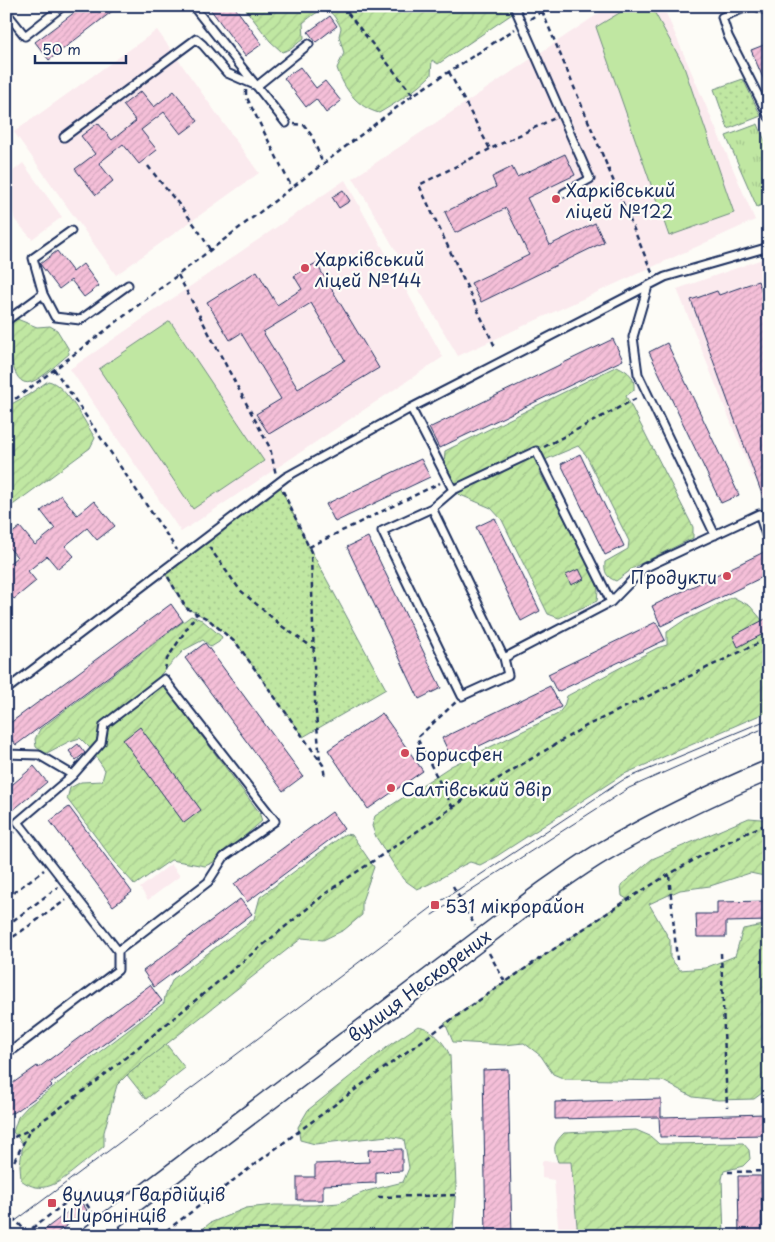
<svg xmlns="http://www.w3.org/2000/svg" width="775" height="1242" font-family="'Playpen Sans',sans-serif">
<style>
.built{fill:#fbeaee}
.grass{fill:url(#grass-tufts);stroke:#6e8b80}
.park{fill:url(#park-dots);stroke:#6e8b80}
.garden{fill:url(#garden-furrows);stroke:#6e8b80}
.pitch{fill:#c0e7a2;stroke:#6e8b80}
.building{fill:url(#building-hatch);stroke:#1b2f5e;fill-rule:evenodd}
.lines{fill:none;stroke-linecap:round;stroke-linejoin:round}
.service-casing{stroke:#1b2f5e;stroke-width:11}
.secondary-casing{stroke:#1b2f5e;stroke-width:22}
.path{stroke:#1b2f5e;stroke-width:2.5;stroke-dasharray:5 4;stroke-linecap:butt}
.service{stroke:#fdfcf7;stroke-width:7}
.secondary{stroke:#fdfcf7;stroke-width:19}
.tram{stroke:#1b2f5e;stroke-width:1}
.poi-dot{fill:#d1495b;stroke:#fdfcf7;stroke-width:2}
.labels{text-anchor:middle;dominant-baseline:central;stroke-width:4.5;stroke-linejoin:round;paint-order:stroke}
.poi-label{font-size:18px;fill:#1b2f5e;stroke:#fdfcf7;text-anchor:start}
.street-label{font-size:18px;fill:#1b2f5e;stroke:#fdfcf7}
</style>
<defs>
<pattern id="grass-tufts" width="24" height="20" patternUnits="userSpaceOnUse" patternTransform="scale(1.25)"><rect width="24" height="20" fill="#c0e7a2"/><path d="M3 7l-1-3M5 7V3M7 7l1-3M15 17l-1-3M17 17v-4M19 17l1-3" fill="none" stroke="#a4c68e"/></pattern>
<pattern id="park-dots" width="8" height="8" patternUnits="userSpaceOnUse" patternTransform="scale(1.25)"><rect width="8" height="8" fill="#c0e7a2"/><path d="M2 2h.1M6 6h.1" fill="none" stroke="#a4c68e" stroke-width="1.8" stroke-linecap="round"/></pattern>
<pattern id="garden-furrows" width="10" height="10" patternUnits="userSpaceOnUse" patternTransform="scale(1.25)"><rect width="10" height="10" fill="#c0e7a2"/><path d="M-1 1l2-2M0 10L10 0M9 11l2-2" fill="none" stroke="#a4c68e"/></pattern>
<pattern id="building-hatch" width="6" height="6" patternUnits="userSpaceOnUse" patternTransform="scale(1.25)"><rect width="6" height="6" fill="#f5bfd8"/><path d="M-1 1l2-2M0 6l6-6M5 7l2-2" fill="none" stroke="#d1a4bc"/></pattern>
</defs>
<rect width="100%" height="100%" fill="#fdfcf7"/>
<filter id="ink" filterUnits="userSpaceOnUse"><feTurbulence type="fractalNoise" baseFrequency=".02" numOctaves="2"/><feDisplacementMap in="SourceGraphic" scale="10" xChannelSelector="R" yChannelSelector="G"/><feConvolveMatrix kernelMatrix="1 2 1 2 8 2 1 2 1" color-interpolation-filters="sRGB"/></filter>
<g filter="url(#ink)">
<path class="built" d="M610,6H663L755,220L458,356L353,178Z
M157,30L259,173L116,275L14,132Z
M23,163L62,217L32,239L15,220L6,188V177Z
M345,180L443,357L181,532L70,369Z
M768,257L769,471L753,477L677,289Z
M171,864L180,876L148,900L140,888Z
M542,1161L571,1162L578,1236H559L554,1180L542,1178Z"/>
<path class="grass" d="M758,124L769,151V202L757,207L726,136Z"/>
<path class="park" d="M743,79L761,116L728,129L714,89Z
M278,482L309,547L386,689L303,737L237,644L208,619L186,608L163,570Z
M166,1044L185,1068L146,1099L127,1075Z"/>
<path class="garden" d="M243,6H398L404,13L414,6H524L438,64L432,60L431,75C415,91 398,102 379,113C357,107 344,89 337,68L344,53L339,36L341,28C329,3 321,8 303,23L304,38L291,49L282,52L270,41Z
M17,319L37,327L50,326L57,330L68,348L69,354C59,362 42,379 31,382C10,389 8,338 7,324Z
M617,366C629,372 635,376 634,390L626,396L693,527V538L638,565L616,581C606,577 604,572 605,562L628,549L629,541L586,455L578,446L547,459L539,471L596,578L598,591L597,601L559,618L548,614L502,520L491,508L458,494L444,464L445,451Z
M48,381C65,383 86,424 95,438L90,448L6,510V407L28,395Z
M733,597L750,606L763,621L769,636V711L622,775L497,856L480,865L470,862C452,870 436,883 417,889L403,879L376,837L372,826L375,816L451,766L558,714L564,706L567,696L657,648L667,645V632L683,621Z
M191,616L202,620L222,637L219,642L211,647L203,640L184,650L160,675L164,686L259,812L262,821L214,862L205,866L171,860L135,885L118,866L67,799L70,788L81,782L102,781L105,770L89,747L80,738L70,741L45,754L36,747L35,739L40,729Z
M749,818L761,819L769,822V877L750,873L710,886L680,890L649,904L670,940V958L680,970L705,968L735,956L743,929L769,924V1092L765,1091L754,1099L718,1100L693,1097L663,1081L565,1079L553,1074L541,1056L524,1043L504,1045L453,1042L445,1023L627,899L622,896L621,885L652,859Z
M345,834L352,835L374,867L362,901V915L344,930L323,940L302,938L127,1075L117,1085L104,1132V1146C95,1154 86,1161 76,1169C59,1183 42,1196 21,1180L20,1165L23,1144L13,1132L18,1117L27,1107L164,1003L165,996L173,979L254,919L260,897Z
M418,1026C432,1028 445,1043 450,1056L456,1186L453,1228L450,1236H194L210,1223L246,1208L275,1205H314L339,1203L367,1191L403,1182L409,1168L404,1139L388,1136L315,1144L300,1140L298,1127L308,1110L391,1044Z
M636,1130L650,1136L659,1144L743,1143L749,1150L750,1159L743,1166L724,1171L722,1179L724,1236H578L571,1162H558C553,1148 553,1144 564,1133Z
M769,1164V1236H767L766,1180Z"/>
<path class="pitch" d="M631,6H651L683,64L734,213L669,236L596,27Z
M170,321L264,461L193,509L99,369Z"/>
<path class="building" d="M83,6H119L49,60L35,42Z
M208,6H234L262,44L245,56Z
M330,16L337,26L316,42L308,32Z
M769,43V92L751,50Z
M300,67L316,88L325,81L341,101L326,113L316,99L306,107L284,78Z
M141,91L154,107L174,91L198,121L181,134L164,112L141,130L157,150L139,164L123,144L99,163L113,181L96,195L75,169L95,154L81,136L98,123L112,140L136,121L123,105Z
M565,154L575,175L527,198L550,245L595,223L604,242L481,302L471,283L529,255L506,208L455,233L445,212L496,187L492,177L512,167L517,177Z
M343,190L350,201L339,208L332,197Z
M57,251L73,272L83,264L99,286L84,297L71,280L59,289L40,264Z
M316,263L379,368L269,434L256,414L281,399L241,333L230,340L207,302L257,271L277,305L302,289L294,276ZM311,303L345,360L298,389L263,332Z
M758,281L769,311V507L767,508L691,300L717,291L719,295Z
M613,339L623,360L439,448L429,428Z
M667,343L739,495L721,503L649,352Z
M580,454L624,546L605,555L561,464Z
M421,459L430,477L335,522L326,504Z
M61,495L77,515L94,501L115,526L97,540L87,528L65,546L74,556L58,569L47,556L28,571L36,581L14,599L6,590V566L17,557L6,544V538L20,527L35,545L55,529L41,511Z
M495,518L540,611L521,621L476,527Z
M368,537L441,688L419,699L347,547Z
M764,552L769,561V574L661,626L652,606Z
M579,569L584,579L571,585L566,575Z
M171,604L183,621L16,745L6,732V726Z
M769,617V631L738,647L733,636Z
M656,622L665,640L557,692L548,674Z
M205,643L303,776L283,791L185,658Z
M550,686L561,707L452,759L442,738Z
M382,713L423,771L368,809L328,750Z
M140,727L201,810L184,823L123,740Z
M78,744L85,753L76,760L69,751Z
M34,766L47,782L6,816V790Z
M69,807L132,892L113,906L50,821Z
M332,812L344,829L247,902L234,884Z
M240,899L252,914L154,987L143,971Z
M769,901V921L726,922V937H697L696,914H717V902Z
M150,985L162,1001L50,1084L52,1086L15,1112L6,1114V1088L37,1066L38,1068Z
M508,1069L512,1236H486L483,1070Z
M661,1099V1117L765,1114L766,1135L660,1137L659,1117L555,1119V1102Z
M402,1149V1171L376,1172V1183L323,1185V1200H297V1177H315V1164L369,1162L368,1150Z
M738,1176H761L762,1236H739Z
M81,1202L87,1210L53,1236H49L44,1230Z"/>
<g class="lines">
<defs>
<path id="service" d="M193,6L286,123
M514,6L590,179L564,193
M750,6L722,17L728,36L769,117
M755,6L769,11
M6,12L25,36L63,6
M64,137L196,39L203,45L227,73L257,86L309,44
M648,286L633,337L638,374L715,535
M43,294L33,258L71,231
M6,321L43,294L55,317L80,320L128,285
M411,408L453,490L536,451L611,602L644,568L759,514L769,544
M453,490L432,508L504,658L611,602
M432,508L382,531L462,696L508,675L504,658
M164,679L275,821L224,857L208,882L118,951L18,822L73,775L101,743L104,725Z
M6,690L286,477L411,408L665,277L769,247
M6,754L39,755L73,775
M6,1051L14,1049L118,970V951
M114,1220L117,1236"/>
<path id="secondary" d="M90,1236L543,892C562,879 581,865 601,853C654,822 712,794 769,770"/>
</defs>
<use href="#service" class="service-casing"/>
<use href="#secondary" class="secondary-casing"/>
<path class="path" d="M342,6L413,95
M542,11L653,275
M530,19L550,6
M449,72L490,149L555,118
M246,90V96L292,188
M294,124L304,125L312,136L323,164
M490,149L419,185L496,349
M148,166C169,194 194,219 210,250
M178,275L270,448L276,475
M54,369L177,550
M6,400L17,398L413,95L515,29
M544,447L639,397
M283,491L311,552L315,701L320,761
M209,547L240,590L283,627L315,649
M309,547L440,483
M168,577L186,608L208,619L237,644L323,765L325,778
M165,670L167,659L197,613
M453,808L417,738L456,702
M6,838L15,832
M669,875L677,960
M453,886L475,926
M6,898L44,870
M6,926L58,887
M6,942L66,900
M489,953L505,982
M721,953L727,1107
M6,1141L31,1129L97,1081L330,890L471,795L586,726L769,638
M728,1172L769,1171
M6,1177L30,1130
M378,1197L459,1195
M6,1211L27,1232L79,1193L94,1215
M159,1236C281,1145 401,1053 526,968C604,915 682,860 769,823"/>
<use href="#service" class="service"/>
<use href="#secondary" class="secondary"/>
<path class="tram" d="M432,915L629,788L760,730
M6,1228L435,905L623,780L769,719"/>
</g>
</g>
<g class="poi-dot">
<circle cx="556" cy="199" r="5"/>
<circle cx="305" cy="268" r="5"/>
<circle cx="727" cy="576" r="5"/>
<circle cx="405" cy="753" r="5"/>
<circle cx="391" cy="788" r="5"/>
<rect x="430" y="900" width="10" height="10" rx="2.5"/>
<rect x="47" y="1198" width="10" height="10" rx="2.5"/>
</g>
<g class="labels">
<g class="poi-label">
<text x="566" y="189">Харківський<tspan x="566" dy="21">ліцей №122</tspan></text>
<text x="315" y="258">Харківський<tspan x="315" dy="21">ліцей №144</tspan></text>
<text x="717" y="576" text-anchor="end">Продукти</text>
<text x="415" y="753">Борисфен</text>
<text x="401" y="788">Салтівський двір</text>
<text x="445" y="905">531 мікрорайон</text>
<text x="62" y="1193">вулиця Гвардійців<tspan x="62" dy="21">Широнінців</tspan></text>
</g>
<g class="street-label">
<text transform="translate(419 985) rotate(-37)">вулиця Нескорених</text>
</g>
</g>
<rect width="775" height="1242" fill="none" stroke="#fdfcf7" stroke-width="25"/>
<rect x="12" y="12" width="750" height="1217" fill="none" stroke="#1b2f5e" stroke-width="2" filter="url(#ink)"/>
<path d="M35 55v8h91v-8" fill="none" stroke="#1b2f5e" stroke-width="2.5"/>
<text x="42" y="55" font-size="15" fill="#1b2f5e" stroke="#fdfcf7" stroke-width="4" paint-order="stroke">50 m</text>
</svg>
